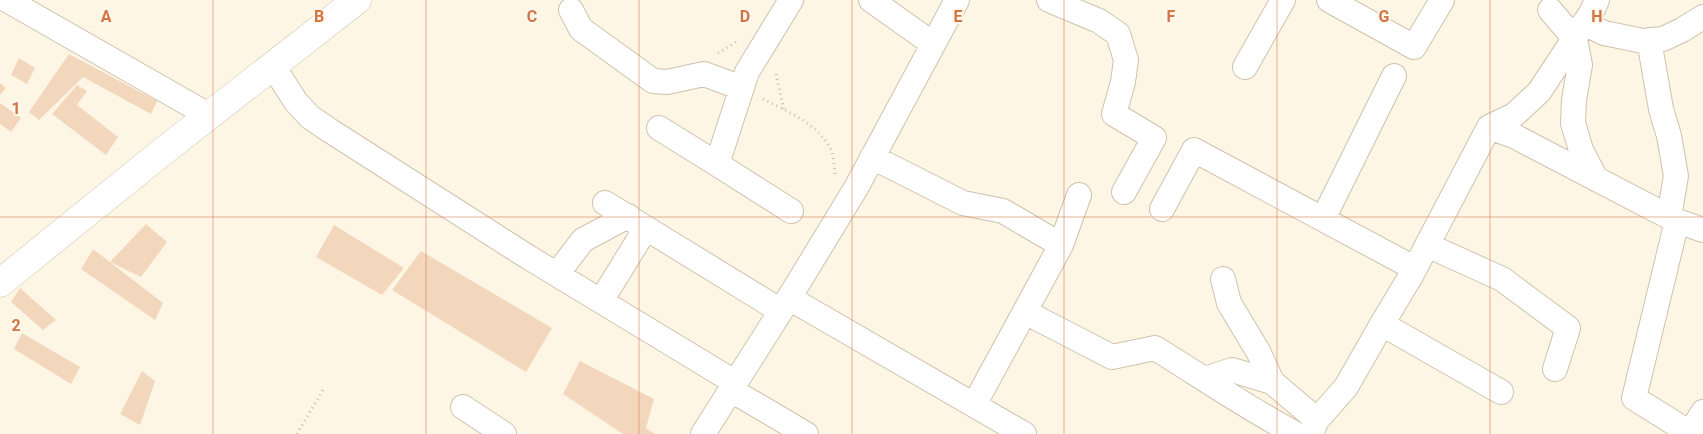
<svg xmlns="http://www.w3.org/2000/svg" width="1703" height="434" font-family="Roboto,sans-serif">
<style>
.building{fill:#f3d7bc}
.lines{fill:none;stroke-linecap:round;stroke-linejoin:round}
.minor-casing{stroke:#d1c1ad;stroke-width:26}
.tertiary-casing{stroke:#d1c1ad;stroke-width:29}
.path{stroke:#d9ba9f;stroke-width:3;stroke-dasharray:1 4;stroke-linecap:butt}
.minor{stroke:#fff;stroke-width:24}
.tertiary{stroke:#fff;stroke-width:28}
.grid{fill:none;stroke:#d47447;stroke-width:1;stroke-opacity:0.55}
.grid-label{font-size:16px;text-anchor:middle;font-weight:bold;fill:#d47447;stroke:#fff9ec;stroke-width:4;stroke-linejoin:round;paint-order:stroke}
</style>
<rect width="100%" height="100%" fill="#fdf6e5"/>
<path class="building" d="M69,54L157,101L151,114L83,77L39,120L29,112Z
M19,58L35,68L27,84L11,75Z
M0,83L6,88L0,95Z
M77,85L87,91L77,105L118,137L106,155L52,114Z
M0,103L21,118L11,132L0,124Z
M146,224L167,242L141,277L110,262Z
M334,225L404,268L382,295L316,257Z
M93,249L163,303L155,320L81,269Z
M421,251L552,328L526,372L392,290Z
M20,288L56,320L43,330L11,302Z
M22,333L80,367L71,384L14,349Z
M580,361L654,399L646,428L655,434H623L563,394Z
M142,371L155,381L140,425L120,414Z"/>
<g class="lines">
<defs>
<path id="minor" d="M7,0L210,116
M871,0L933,44
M1049,0L1099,21L1118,34L1126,60L1123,82L1114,114L1154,138L1124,192
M1329,0L1414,47L1442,0
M571,10L581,29L653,81L667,82L704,74L742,88
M1550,10L1575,39L1580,65L1574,100L1573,123L1581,150L1596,179
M1584,23L1604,33L1643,41L1663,39L1682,30L1703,17
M1649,40L1661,109L1669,136L1676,176L1669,217
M273,66L296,102L310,117L329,130L528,257L736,383
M1245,67L1283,0
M1489,127L1514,136L1677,221L1703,230
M659,128L717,164
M872,157L963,203L1003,211L1061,245L1079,195
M605,203L781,311
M1162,209L1194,150L1414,268
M791,211L717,164L747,72L791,0
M1323,219L1394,76
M1677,221L1634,398L1690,433L1703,412
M1427,245L1502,279L1568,328L1555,369
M557,274L583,240L628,216
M1223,279L1229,303L1259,353L1272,382L1317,420
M789,298L1024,434
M601,301L646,228
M1025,312L1112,357L1155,348C1202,377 1247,408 1296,434
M1382,324L1501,392
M1205,379L1232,370L1272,382
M731,390L806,434
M974,405L1061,245
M463,407L504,434
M703,434L789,298L856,188L957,0
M1311,434L1317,420L1346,387L1382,324L1412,274L1489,127L1514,115L1539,92L1591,13L1597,0"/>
<path id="tertiary" d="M0,283L161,153L357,0"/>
</defs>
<use href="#minor" class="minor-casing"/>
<use href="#tertiary" class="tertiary-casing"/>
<path class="path" d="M718,53L736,42
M776,74L784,110
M763,99C788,112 818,123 831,150C834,157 834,166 835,174
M297,434L323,390"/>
<use href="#minor" class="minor"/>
<use href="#tertiary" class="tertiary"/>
</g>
<path class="grid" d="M213,0V434M426,0V434M639,0V434M852,0V434M1064,0V434M1277,0V434M1490,0V434M0,217H1703"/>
<g class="grid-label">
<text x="106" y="22">A</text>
<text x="319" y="22">B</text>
<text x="532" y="22">C</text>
<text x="745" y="22">D</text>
<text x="958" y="22">E</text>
<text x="1171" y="22">F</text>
<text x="1384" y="22">G</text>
<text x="1597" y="22">H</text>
<text x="16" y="114">1</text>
<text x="16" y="331">2</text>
</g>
</svg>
